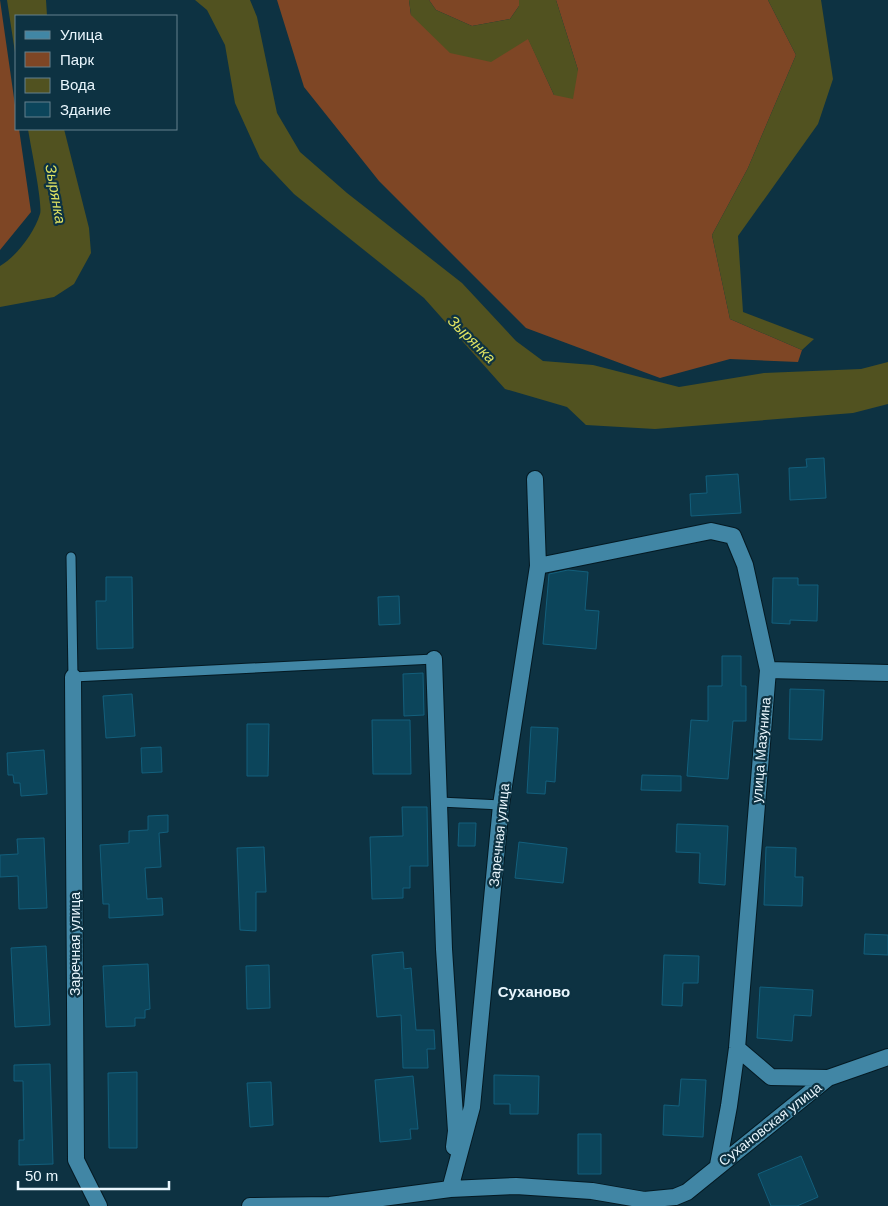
<svg xmlns="http://www.w3.org/2000/svg" width="888" height="1206" font-family="Arial,sans-serif">
<style>
.green{fill:#7e4625}
.water{fill:#515220}
.building{fill:#0c455b;stroke:#135f7c}
.lines{fill:none;stroke-linecap:round;stroke-linejoin:round}
.service-casing{stroke:#041922;stroke-width:11}
.minor-casing{stroke:#041922;stroke-width:18}
.service{stroke:#4186a5;stroke-width:9}
.minor{stroke:#4186a5;stroke-width:16}
.labels{text-anchor:middle;dominant-baseline:central;stroke-width:4.5;stroke-linejoin:round;paint-order:stroke}
.street-label{font-size:14px;fill:#e9f6fd;stroke:#0d3242}
.water-label{font-size:15px;font-style:italic;fill:#e0e363;stroke:#0d3242}
.neighbourhood-label{font-size:15px;font-weight:bold;fill:#e9f6fd;stroke:#0d3242}
</style>
<rect width="100%" height="100%" fill="#0d3242"/>
<path class="green" d="M0,0L16,112V129H19L31,212L0,250Z
M277,0H409L411,15L528,38L554,95L578,70L556,0H768L796,55L748,168L712,235L730,319L802,350L798,362L730,359L660,378L526,328L379,181L304,87Z
M429,0H519V6L510,19L472,26L436,10Z"/>
<path class="water" d="M7,0H46L47,16H16V59Z
M195,0H250L257,17L277,113L300,152L347,193L462,283L516,341L543,361L593,365L679,387L764,373L861,369L888,362V404L853,413L655,429L586,425L567,407L505,389L424,298L294,194L260,158L235,103L225,45L207,10Z
M409,0H429L436,10L472,26L510,19L519,6V0H556L578,70L573,99L554,95L528,39L491,62L450,53L411,15Z
M768,0H821L833,79L818,124L738,236L743,312L814,339L802,350L730,319L712,235L748,168L796,55Z
M28,129H64L89,228L91,253L74,284L54,297L0,307V266C17,256 34,233 40,214C43,204 30,143 28,129Z"/>
<path class="building" d="M824,458L826,498L790,500L789,468L807,467L806,459Z
M738,474L741,513L691,516L690,494L707,493L706,476Z
M568,570L588,572L585,610L599,611L596,649L543,644L549,574Z
M106,577H132L133,648L97,649L96,601H106Z
M773,578H798V585H818L817,621L790,620V624L772,623Z
M399,596L400,624L379,625L378,597Z
M722,656H741V686H746V721H733L728,779L687,776L691,720L708,721V686H722Z
M423,673L424,715L404,716L403,674Z
M790,689L824,690L822,740L789,739Z
M132,694L135,736L106,738L103,696Z
M372,720H410L411,774H373Z
M247,724H269L268,776H247Z
M531,727L558,728L555,782L546,781L545,794L527,793Z
M161,747L162,772L142,773L141,748Z
M44,750L47,794L21,796L20,783H14L13,775H8L7,753Z
M642,775L681,776V791L641,790Z
M402,807H427L428,866H410V888H403V898L372,899L370,837L403,836Z
M168,815V832L159,833L161,867L145,868L147,899L162,898L163,915L109,918V904H103L100,845L129,843V831L148,830V816Z
M459,823H476L475,846H458Z
M677,824L728,826L725,885L699,883L700,853L676,852Z
M44,838L47,908L19,909L18,876L0,877V855L18,854L17,839Z
M519,842L567,848L563,883L515,878Z
M264,847L266,892H256V931L240,930L237,848Z
M766,847L796,848L795,877H803L802,906L764,905Z
M865,934L888,935V955L864,954Z
M46,946L50,1025L15,1027L11,948Z
M403,952L404,969L411,968L416,1030H434L435,1049H427L428,1068H403L401,1015L377,1017L372,955Z
M664,955L699,956L698,983H683L682,1006L662,1005Z
M148,964L150,1009L145,1010V1018H135V1026L106,1027L103,966Z
M269,965L270,1008L247,1009L246,966Z
M760,987L813,990L811,1016L794,1015L792,1041L757,1038Z
M50,1064L53,1164L19,1165V1140H24L23,1081H14V1065Z
M137,1072V1148H109L108,1073Z
M494,1075L539,1076L538,1114H510V1104H494Z
M413,1076L418,1129H410L411,1139L380,1142L375,1080Z
M681,1079L706,1080L703,1137L663,1135L664,1105L679,1106Z
M271,1082L273,1125L250,1127L247,1083Z
M578,1134H601V1174H578Z
M801,1156L818,1197L797,1206H771L758,1174Z"/>
<g class="lines">
<defs>
<path id="service" d="M71,557L73,677L434,659
M440,802L501,805"/>
<path id="minor" d="M538,566L711,531L733,536L745,565L768,670L737,1048L729,1106L718,1165
M434,659L444,949L456,1131L454,1147
M768,670L888,673
M73,677L76,1160L99,1206
M737,1048L771,1077L828,1078
M450,1189L472,1107L501,805L538,566L535,479
M250,1206L330,1205L450,1189L516,1186L592,1191L644,1200L675,1197L687,1192L828,1078L888,1057"/>
</defs>
<use href="#service" class="service-casing"/>
<use href="#minor" class="minor-casing"/>
<use href="#service" class="service"/>
<use href="#minor" class="minor"/>
</g>
<g class="labels">
<g class="street-label">
<text transform="translate(761 750) rotate(-85)">улица Мазунина</text>
<text transform="translate(499 835) rotate(-84)">Заречная улица</text>
<text transform="translate(75 944) rotate(-90)">Заречная улица</text>
<text transform="translate(770 1124) rotate(-38)">Сухановская улица</text>
</g>
<g class="water-label">
<text transform="translate(56 194) rotate(80)">Зырянка</text>
<text transform="translate(472 339) rotate(45)">Зырянка</text>
</g>
<g class="neighbourhood-label">
<text x="534" y="991">Суханово</text>
</g>
</g>
<rect x="15" y="15" width="162" height="115" fill="#0d3242" stroke="#65808d"/>
<rect x="25" y="31" width="25" height="8" fill="#4186a5" stroke="#65808d"/>
<text x="60" y="40" font-size="15" fill="#e9f6fd">Улица</text>
<rect x="25" y="52" width="25" height="15" fill="#7e4625" stroke="#65808d"/>
<text x="60" y="65" font-size="15" fill="#e9f6fd">Парк</text>
<rect x="25" y="78" width="25" height="15" fill="#515220" stroke="#65808d"/>
<text x="60" y="90" font-size="15" fill="#e9f6fd">Вода</text>
<rect x="25" y="102" width="25" height="15" fill="#0c455b" stroke="#65808d"/>
<text x="60" y="115" font-size="15" fill="#e9f6fd">Здание</text>
<path d="M18 1181v8h151v-8" fill="none" stroke="#e9f6fd" stroke-width="2.5"/>
<text x="25" y="1181" font-size="15" fill="#e9f6fd" stroke="#0d3242" stroke-width="4" paint-order="stroke">50 m</text>
</svg>
